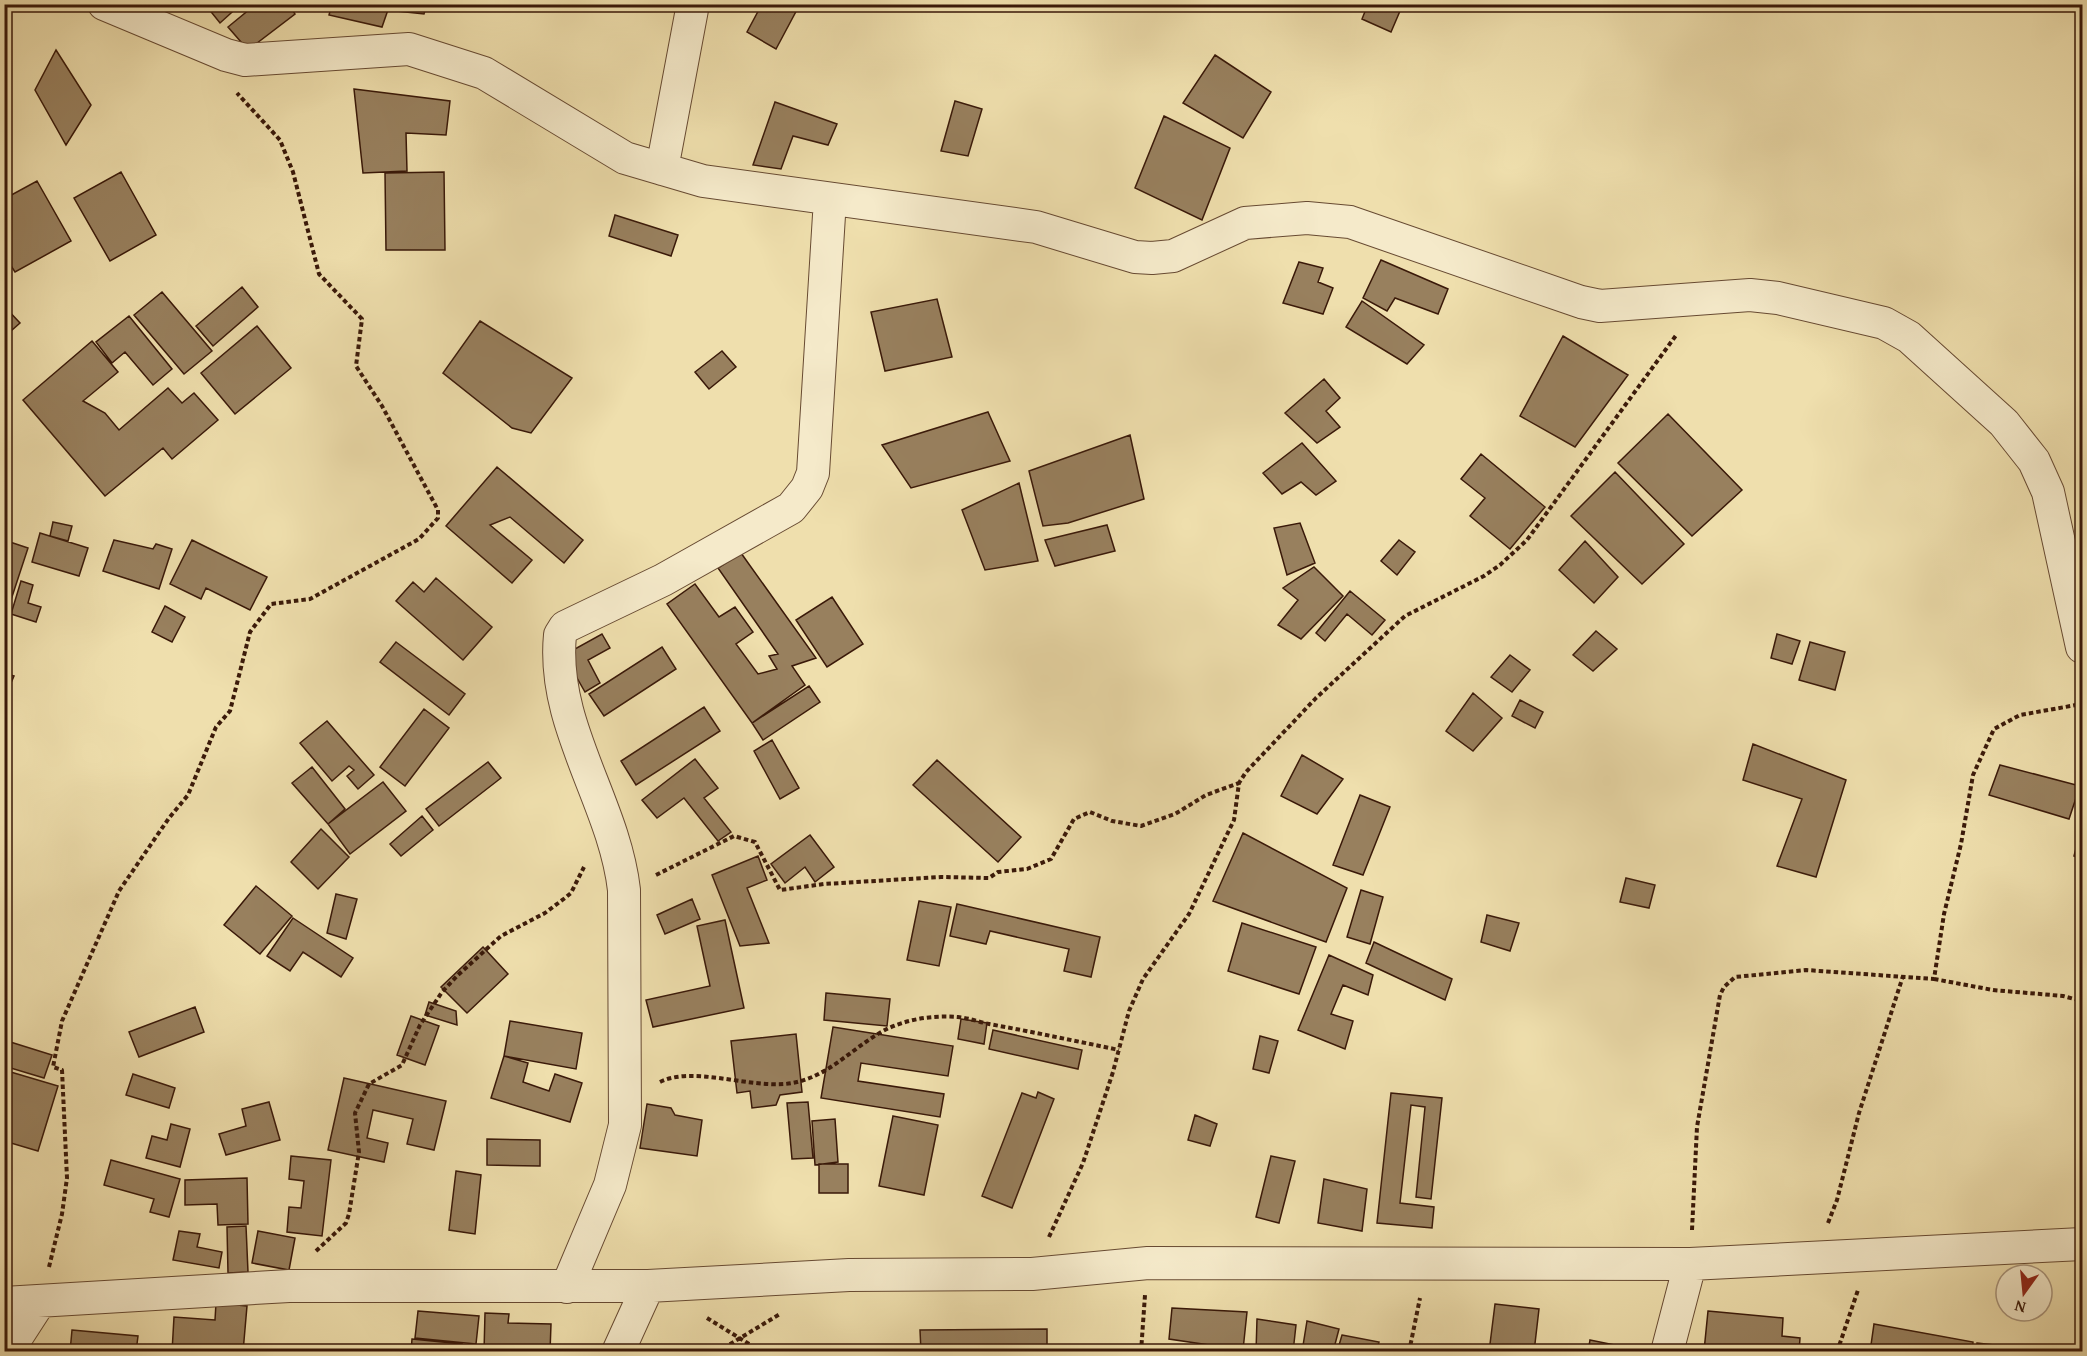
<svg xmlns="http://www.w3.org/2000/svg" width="2087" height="1356" font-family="'Gentium Book Plus',serif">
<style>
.building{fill:#98805e;stroke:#3a1909;stroke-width:1.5}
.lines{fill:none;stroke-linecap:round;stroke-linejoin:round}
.street-casing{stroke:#674a32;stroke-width:34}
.path{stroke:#3a1909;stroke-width:4;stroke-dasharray:4.5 3;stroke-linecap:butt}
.street{stroke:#f5eaca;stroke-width:32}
</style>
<rect width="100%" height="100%" fill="#efdfad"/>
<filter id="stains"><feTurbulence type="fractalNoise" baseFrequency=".00333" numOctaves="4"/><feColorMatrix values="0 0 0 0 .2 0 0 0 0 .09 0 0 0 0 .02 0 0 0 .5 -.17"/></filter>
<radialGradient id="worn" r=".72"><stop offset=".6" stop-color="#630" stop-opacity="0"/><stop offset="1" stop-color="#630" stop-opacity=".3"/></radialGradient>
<path class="building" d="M212,4H241L220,23L208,8Z
M256,4H289L295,14L248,50L228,27Z
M332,4H390L382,27L329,15Z
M398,4H427L424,14L397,11Z
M762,4H800L776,49L747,32Z
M1368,4H1403L1391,32L1362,19Z
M56,50L91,105L66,145L35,90Z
M1215,55L1271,92L1243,138L1183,103Z
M354,89L450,101L446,135L406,133L407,171L363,173Z
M955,101L982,109L968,156L941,151Z
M775,102L837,124L828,145L793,136L781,169L753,165Z
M1164,116L1230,148L1202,220L1135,188Z
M121,172L156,235L110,261L74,198Z
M444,172L445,250H386L385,173Z
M37,181L71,241L15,272L4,255V199Z
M615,215L678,235L671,256L609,236Z
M1381,260L1448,289L1438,314L1395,298L1387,311L1363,298Z
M1299,262L1323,268L1318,282L1333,288L1323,314L1283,303Z
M242,287L258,307L213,346L196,326Z
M162,292L212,351L184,374L134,315Z
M937,299L952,357L885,371L871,312Z
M1362,301L1424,345L1407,364L1346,327Z
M4,306L20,323L4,337Z
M129,316L172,369L153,385L125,352L112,363L96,342Z
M480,321L572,378L531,433L512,428L443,373Z
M257,326L291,368L235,414L201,373Z
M1563,336L1628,375L1575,447L1520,416Z
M92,341L118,372L83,401L105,413L119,430L168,388L182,403L194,393L218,420L172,459L163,448L105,496L23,400Z
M722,351L736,367L709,389L695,372Z
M1324,379L1340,398L1326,411L1340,427L1317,443L1285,413Z
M988,412L1010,461L911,488L882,445Z
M1668,414L1742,490L1692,536L1618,463Z
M1130,435L1144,499L1068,523L1043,526L1029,471Z
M1302,443L1336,481L1316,495L1301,482L1282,494L1263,473Z
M1481,454L1545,507L1510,549L1470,516L1485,498L1461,479Z
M497,467L583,540L564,563L510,517L490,525L532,560L512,583L446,526Z
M1615,472L1684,544L1642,584L1571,516Z
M1019,483L1038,561L985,570L962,510Z
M53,522L72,526L68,541L50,536Z
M1300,523L1315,563L1287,575L1274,528Z
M1107,525L1115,551L1055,566L1045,540Z
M40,533L88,548L79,576L32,562Z
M4,540L28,548L7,612L4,611Z
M114,540L153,549L156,544L172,549L159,589L103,571Z
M192,540L267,577L250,610L206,588L201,599L170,584Z
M1399,540L1415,552L1397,575L1381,561Z
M1585,541L1618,577L1594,603L1559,570Z
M741,553L816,658L792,666L805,685L752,723L667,604L695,584L719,617L735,607L753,632L736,644L758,674L777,669L769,656L778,654L718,568Z
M1314,567L1343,596L1301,639L1278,625L1298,600L1283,588Z
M436,578L492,627L463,660L396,601L413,582L424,592Z
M21,581L33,585L28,603L41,607L36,622L11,614Z
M1350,591L1385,620L1372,635L1347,614L1325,641L1316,633Z
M832,597L863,644L827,667L796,620Z
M165,606L185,617L172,642L152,632Z
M1596,631L1617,649L1593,671L1573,655Z
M602,634L610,648L588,660L600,683L585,692L564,655Z
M1777,634L1800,641L1792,664L1771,658Z
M396,642L465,694L449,715L380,662Z
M1810,642L1845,652L1835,690L1799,680Z
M662,647L676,669L604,716L589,694Z
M1510,655L1530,670L1512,692L1491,677Z
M4,673L14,676L4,699Z
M809,686L820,702L763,740L752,723Z
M1473,693L1502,718L1473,751L1446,731Z
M1520,700L1543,712L1535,728L1512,716Z
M704,707L720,731L636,785L621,761Z
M424,709L449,728L405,786L380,767Z
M327,721L374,775L358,789L347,776L354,770L349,766L332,781L300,743Z
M772,740L799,788L780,799L754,751Z
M1753,744L1846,780L1816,877L1777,866L1802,799L1743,780Z
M1302,755L1343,779L1317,814L1281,796Z
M695,759L718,788L704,798L731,832L718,841L684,798L657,818L642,800Z
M937,760L1021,837L998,862L913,785Z
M488,762L501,778L439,826L426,809Z
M2000,765L2080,786L2069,819L1989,795Z
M312,767L345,809L328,824L292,783Z
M383,782L406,811L350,854L328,824Z
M1360,795L1390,807L1363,875L1333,865Z
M422,816L433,830L401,856L390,844Z
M2082,825V859L2074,856Z
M321,829L349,857L318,889L291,862Z
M1243,833L1347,888L1326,942L1213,901Z
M810,835L834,867L815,882L805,867L785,883L771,864Z
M758,856L767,880L747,888L769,943L740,946L712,875Z
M1626,878L1655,885L1649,908L1620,902Z
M256,886L292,916L260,954L224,925Z
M1361,890L1383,897L1370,944L1347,937Z
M336,894L357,899L346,939L327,933Z
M692,899L700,919L665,934L657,915Z
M919,901L951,907L939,966L907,960Z
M957,904L1100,937L1091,977L1064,971L1069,949L990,931L986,944L950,936Z
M1487,915L1519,923L1510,951L1481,942Z
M293,918L353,958L341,977L303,952L290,971L267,956Z
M725,920L744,1008L653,1027L646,1000L710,986L697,926Z
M1242,923L1316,947L1299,994L1228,971Z
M1374,942L1452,979L1445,1000L1366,963Z
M483,947L508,974L467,1013L441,987Z
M1329,955L1373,975L1368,995L1343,985L1331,1014L1353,1021L1345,1049L1298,1030Z
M826,993L890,999L887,1026L824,1020Z
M429,1002L456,1011L457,1025L425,1015Z
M195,1007L204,1032L139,1057L129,1032Z
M411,1016L439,1026L425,1065L397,1055Z
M961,1019L987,1023L984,1044L958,1039Z
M510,1021L582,1033L576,1069L504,1056Z
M833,1027L953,1046L948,1076L861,1063L858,1081L944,1094L940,1117L821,1098Z
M993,1030L1082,1050L1078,1069L989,1049Z
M796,1034L802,1092L780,1095L776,1105L752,1108L750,1091L737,1093L731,1041Z
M1260,1036L1278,1041L1269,1073L1253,1069Z
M4,1040L52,1055L44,1078L4,1066Z
M504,1056L528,1063L523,1082L549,1091L555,1074L582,1083L570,1122L491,1098Z
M4,1070L58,1086L38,1151L4,1141Z
M133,1074L175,1088L169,1108L126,1095Z
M344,1078L446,1101L434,1150L407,1144L413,1119L373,1110L367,1138L388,1143L384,1162L328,1150Z
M1038,1092L1054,1099L1012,1208L982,1196L1022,1093L1036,1098Z
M1391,1093L1442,1098L1431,1199L1416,1197L1425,1107L1411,1105L1400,1203L1434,1207L1432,1228L1377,1223Z
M269,1102L280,1140L226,1155L219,1134L246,1126L242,1109Z
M808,1102L813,1158L792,1159L787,1103Z
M647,1104L671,1108L675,1115L702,1120L697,1156L640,1148Z
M1195,1115L1217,1124L1210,1146L1188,1140Z
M893,1116L938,1125L924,1195L879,1186Z
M835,1119L838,1162L815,1165L812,1121Z
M171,1124L190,1129L180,1167L146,1158L152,1136L167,1140Z
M487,1139L540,1140V1166L487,1165Z
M291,1156L331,1160L322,1236L287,1232L289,1207L301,1208L304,1181L289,1179Z
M1271,1156L1295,1161L1279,1223L1256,1217Z
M111,1160L180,1179L169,1217L150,1212L154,1199L104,1185Z
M819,1164H848V1193H819Z
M456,1171L481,1175L475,1234L449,1230Z
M247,1178L248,1224L218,1225L217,1204L185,1205V1180Z
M1324,1179L1367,1189L1362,1231L1318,1223Z
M246,1226L248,1272L228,1273L227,1227Z
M179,1231L200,1234L197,1247L222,1252L219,1268L173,1260Z
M258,1231L295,1238L289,1270L252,1263Z
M216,1303L247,1306L243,1352H172L174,1317L215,1320Z
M1495,1304L1539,1309L1534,1352H1489Z
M1172,1308L1247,1312L1243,1350L1169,1339Z
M418,1311L479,1316L476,1344L415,1338Z
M1708,1311L1783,1318L1782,1336L1800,1338L1799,1352L1704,1351Z
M485,1313L509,1314L508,1323L551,1324L550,1352H484Z
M1257,1319L1296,1325L1293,1352H1256Z
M1307,1321L1339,1329L1333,1352H1302Z
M1874,1324L1973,1342L1972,1352H1870Z
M1047,1329V1352H921L920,1330Z
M72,1330L138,1336L136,1352H70Z
M1342,1335L1379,1342L1376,1352H1337Z
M412,1339L462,1344L461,1352H411Z
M1590,1340L1620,1346L1619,1352H1588Z
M1977,1343L2038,1350V1352H1977Z"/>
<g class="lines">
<defs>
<path id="street" d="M104,4L226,55L245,60L409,49L484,73L625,158L703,181L1036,227L1135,257L1152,258L1173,256L1245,223L1307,218L1350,222L1581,302L1600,306L1750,295L1778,298L1884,323L1909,337L2004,423L2034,461L2048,492L2082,647
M662,169L693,4
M567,1287L610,1185L625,1125L624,890C614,802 551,726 560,635L565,627L663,580L791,508L807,488L813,473L830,199
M4,1303L289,1286H648L849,1275L1032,1274L1148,1263L1690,1264L2082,1244
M7,1352L40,1301
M618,1352L648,1286
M1667,1352L1690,1264"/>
</defs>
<use href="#street" class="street-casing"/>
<path class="path" d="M656,875L734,836L755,842L780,890L824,884L941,877L989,878L998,872L1027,869L1051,859L1074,819L1090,812L1112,821L1141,826L1175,814L1206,795L1239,783
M1934,979L1993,990L2063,996L2082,1001
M660,1082C692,1066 745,1087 785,1084C826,1080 849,1050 883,1031C905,1019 934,1015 958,1017C969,1018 979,1022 989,1024C1033,1032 1076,1041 1119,1050
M1828,1223L1837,1200L1859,1113L1903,976
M1692,1230L1697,1127L1720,995L1724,987L1735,977L1806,970L1934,979L1944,914L1961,844L1973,775L1994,729L2020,715L2082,704
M1049,1237L1083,1163L1113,1072L1129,1011L1143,979L1189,914L1234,820L1239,783L1246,772L1316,698L1405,616L1484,576L1500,565L1527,540L1677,334
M316,1251L346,1223L349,1214L359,1152L355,1113L369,1084L402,1065L420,1025L442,992L458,975L501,936L545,913L565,898L571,893L584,867
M49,1267L62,1214L67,1178L62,1070L53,1067L62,1021L119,891L169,818L188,795L216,727L230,711L250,632L271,604L310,599L419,539L438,518V510L382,406L356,366L362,319L319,274L293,172L280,140L237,93
M707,1318L762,1352
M717,1352L780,1314
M1141,1352L1145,1295
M1409,1352L1420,1298
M1837,1352L1858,1290"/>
<use href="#street" class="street"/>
</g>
<rect width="2087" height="1356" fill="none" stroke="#efdfad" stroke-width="24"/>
<rect x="6" y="6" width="2075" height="1344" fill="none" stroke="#3a1909" stroke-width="3"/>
<rect x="12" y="12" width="2063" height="1332" fill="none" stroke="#3a1909" stroke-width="1.5"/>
<g transform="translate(2024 1293) rotate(195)"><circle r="28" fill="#f5eaca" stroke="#aa967d" stroke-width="1.5"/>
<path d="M0-4.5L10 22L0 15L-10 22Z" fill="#8f2418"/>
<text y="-9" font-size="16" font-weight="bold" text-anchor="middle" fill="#3a1909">N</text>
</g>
<rect width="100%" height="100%" filter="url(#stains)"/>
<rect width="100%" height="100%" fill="url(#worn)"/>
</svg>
